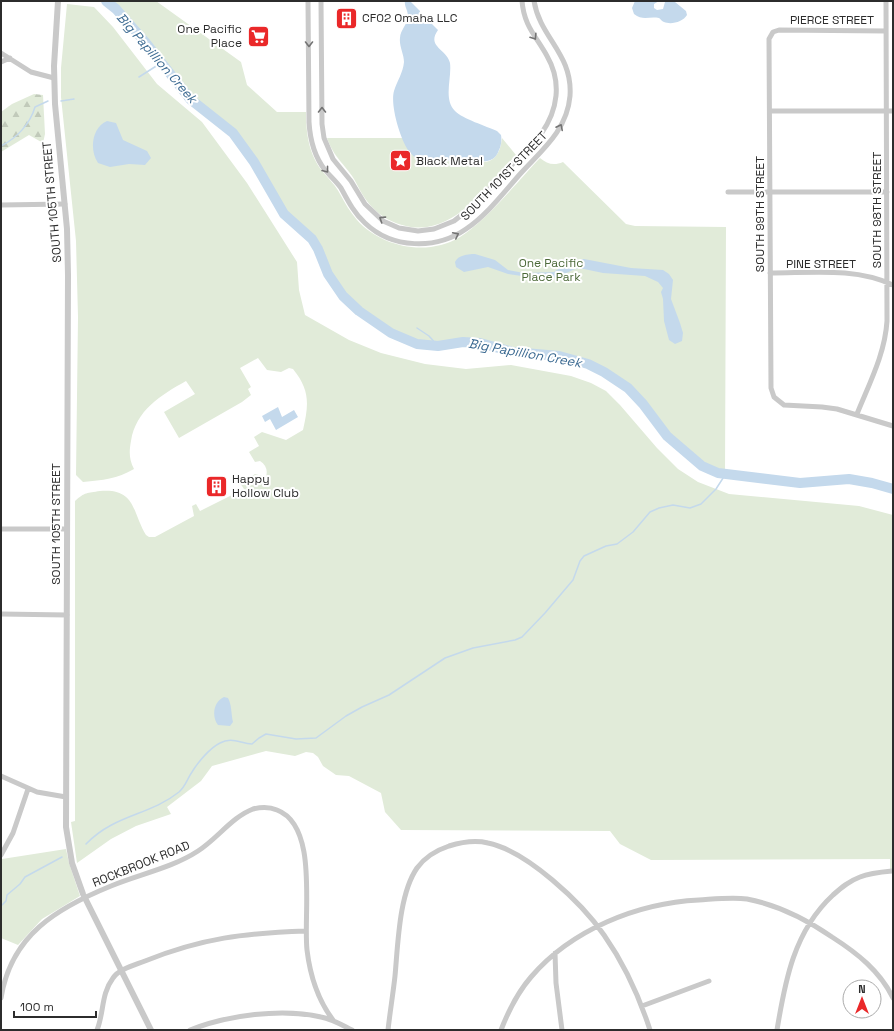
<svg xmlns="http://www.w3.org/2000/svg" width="894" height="1031" font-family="'Space Grotesk',sans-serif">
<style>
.green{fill:#e1ebd9}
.forest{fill:url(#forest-firs)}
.water{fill:#c4d9ec}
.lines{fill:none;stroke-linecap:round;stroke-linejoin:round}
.stream{stroke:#c4d9ec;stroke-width:1.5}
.river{stroke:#c4d9ec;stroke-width:10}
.minor{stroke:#c9c9c9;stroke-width:5}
.tertiary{stroke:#c9c9c9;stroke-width:6}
.oneway{stroke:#737373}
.labels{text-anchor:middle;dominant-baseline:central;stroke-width:4;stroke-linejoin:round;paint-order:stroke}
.poi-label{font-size:12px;fill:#2c2c2c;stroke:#fff;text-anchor:start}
.street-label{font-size:12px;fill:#2c2c2c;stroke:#fff}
.park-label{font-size:12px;fill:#4c6939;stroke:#fff}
.water-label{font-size:13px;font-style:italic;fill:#396890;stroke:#fff}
</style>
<defs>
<pattern id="forest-firs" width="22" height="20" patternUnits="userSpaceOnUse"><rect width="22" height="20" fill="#e1ebd9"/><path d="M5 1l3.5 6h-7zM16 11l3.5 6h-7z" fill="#c1caba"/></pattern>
</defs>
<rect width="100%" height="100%" fill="#fff"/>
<path class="green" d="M106,1H156L241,62L247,85L277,112H306C306,134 309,155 323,172C329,179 336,186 340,194C345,203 350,212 357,220C381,247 427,257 460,237C486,221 518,181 540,158C547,164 554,166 563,162L626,224L635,226L726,227L725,475C670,459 653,398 604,372C576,356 547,358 516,352C501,350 487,344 471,342C460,341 450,345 439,346C411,346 389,332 367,317C351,305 337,292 328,274C323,263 320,251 313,241C305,229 291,224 283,212C265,186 254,155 232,132C216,114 194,105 179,86C156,60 134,22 106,1Z
M67,4L94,7L113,27L157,84L202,122L247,183L297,262L299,290L305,315L349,340L381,353L425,364L466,369L511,365L571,376L591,383L606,391L620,405L657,448L678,469L698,482L729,494L859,506L893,515V873H890V859L651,860L620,844L610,831L401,830L385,812L381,793L349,776L336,775L323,766L318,757L313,753L306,752L295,756L266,751L212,766L201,781L167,807L171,814L136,826L111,839L77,863L71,822L75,821V501C85,492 87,493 100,491C136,488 132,512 146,535L149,537H155L194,516L192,506L196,504L200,511L244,489L240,483L255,474L266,477C268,470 266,465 260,461L255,462L249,452L259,446L254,437L262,432L286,440L303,430C309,404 310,390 293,369L289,368L281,372L267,370L258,358L240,368L251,387L248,389L251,395L242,402L179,438L164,412L195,394L186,381C161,395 136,410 131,441C129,452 129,459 134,469C117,479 103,480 83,482L76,475L78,317L76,241L61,97V68Z
M327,138H403C409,154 423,165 441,163C448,162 454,159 462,159C472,159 486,166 494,158C500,152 501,145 502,138L516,155C487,185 454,237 406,226C393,223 381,217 372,207C364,199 359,188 354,179C344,163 334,158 327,138Z
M66,849L69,863L80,896L42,919L18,945L1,938L2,859Z"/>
<path class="forest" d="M34,94L43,95L45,134L43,143L29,135L1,152V112L12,104Z"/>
<path class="water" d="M405,1H410L420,11L419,17L421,21L426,24L431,23L438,30C426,47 447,49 450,63C452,78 443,99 455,111C463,119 486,126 497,131L501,135C502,140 501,146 499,150C493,168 475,159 462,159C443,159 423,171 408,150C400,138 390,105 394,91C397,81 403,73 404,62C404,54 399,46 400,38C400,30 408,24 408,16C408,10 404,6 405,1Z
M635,1H659L654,4V8L657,10L663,9L665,2H675L686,11L687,15C683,22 671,25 664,22C661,21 661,19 659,18C649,16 643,21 634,14L632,8Z
M107,121L116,123L123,140L147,151L151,158L145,165L129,164L110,167L98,163C89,150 92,127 107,121Z
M475,254L495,260L508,270L524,273L554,272L569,261L584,259L631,268L663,270L669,274L673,280L671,299L680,323L683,333L682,341L675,344L669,340L664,321L663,299L661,292L663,288L658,282L645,276L603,273L584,269H575L558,277L542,279L508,274L488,267L464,272L456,267L455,262C458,255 468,254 475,254Z
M278,407L282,417L294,410L298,417L276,430L270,419L265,422L262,416Z
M224,697L228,698C232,705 231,715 233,722L230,726L218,725C211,716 214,701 224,697Z"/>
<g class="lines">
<path class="stream" d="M139,77L161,63
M61,101L74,99
M1,146C17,138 30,124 35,107L48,101
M417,328L429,336L438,346
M86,844C115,814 149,816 179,792C186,786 187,779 192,772C198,762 210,748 220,743C232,736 241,744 252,744L259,738L266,734L296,739L316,738L346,716L362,707L389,695L445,658L473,648L515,640L522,637L545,613L573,580L580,561L584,556L606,546L617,544L633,532L650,512L659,508L673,505L690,508L701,504L716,489L725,475
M1,906L6,901L7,895L20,884L25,877L62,857"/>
<path class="river" d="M106,1L116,9L146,43L190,99L233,133L254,162L284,214L312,239L318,249L328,274L343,296L359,311L391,333L417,344L438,346L463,342L480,343L513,352L559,356L588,364L604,372L628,388L643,404L667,436L702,466L718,473L800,483L849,479L872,483L893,489"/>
<path class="minor" d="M308,1L309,122C310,139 314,156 325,170C330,176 336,181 341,188C348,201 354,213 365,223C392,249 436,250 466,229C487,215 504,192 521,173C543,149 567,130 570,96C573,54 540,38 534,1
M321,1L322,124L324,138L333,159L351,181L365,204L383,221L399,228L418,231L434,229L454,221L473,206L541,134C558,110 562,82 547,56C536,36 524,26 522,1
M886,31L779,30L773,32L769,39L771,388L774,397L784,405L822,407L837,409L893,426
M1,53L31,72L54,78
M1,62L10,58
M770,111H893
M728,192H887
M1,205L65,204
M770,273C811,273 855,267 893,285
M857,414C869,384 885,354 887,321L886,1
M1,529H67
M1,614L67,615
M1,776L37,792L66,797
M1,855L13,833L28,789
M555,953L556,983L562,1030
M1,998C11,935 57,908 111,886C140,874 172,868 198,851C217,839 232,817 253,809C261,807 270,807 277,810C319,826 303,913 307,950C310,975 318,1000 333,1020
M642,1006L709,981
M97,1030C104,1013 101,994 113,978C119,969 135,965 145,961C202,938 245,933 306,931
M190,1030C227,1015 282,1008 321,1017C332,1019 342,1025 352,1030
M388,1030C390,1012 393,994 395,976C398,944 399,894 417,868C425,857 437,850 449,846C462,842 475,840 488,843C527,851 582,903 604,935C625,965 639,996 650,1030
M501,1030C508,1012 518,992 531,977C571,930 637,903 699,900C715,899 732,897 747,899C779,905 806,919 832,937C857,953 880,971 893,998
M777,1030C785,981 794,931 833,895C841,888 849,881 860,877C870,873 882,872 893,871"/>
<path class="tertiary" d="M58,1L54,66L55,104L67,229L68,275L66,827L72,863L83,894L151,1030"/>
</g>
<defs><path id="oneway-chevron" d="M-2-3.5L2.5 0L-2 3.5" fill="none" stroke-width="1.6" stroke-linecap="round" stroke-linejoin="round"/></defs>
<g class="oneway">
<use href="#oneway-chevron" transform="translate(534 37) rotate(57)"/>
<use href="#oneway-chevron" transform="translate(309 44) rotate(90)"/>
<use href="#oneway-chevron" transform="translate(322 110) rotate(-90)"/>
<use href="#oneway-chevron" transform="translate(560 127) rotate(-63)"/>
<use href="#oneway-chevron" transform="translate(326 170) rotate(52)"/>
<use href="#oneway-chevron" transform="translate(382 219) rotate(-147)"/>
<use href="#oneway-chevron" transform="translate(456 235) rotate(-27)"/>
</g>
<defs>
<symbol id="building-square" viewBox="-11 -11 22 22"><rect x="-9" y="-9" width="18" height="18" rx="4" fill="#ea2829" stroke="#fff"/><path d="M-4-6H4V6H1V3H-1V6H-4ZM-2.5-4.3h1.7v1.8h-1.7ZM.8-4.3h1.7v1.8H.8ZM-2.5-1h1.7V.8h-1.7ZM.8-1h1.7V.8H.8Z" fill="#fff"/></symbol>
<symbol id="supermarket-square" viewBox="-11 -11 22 22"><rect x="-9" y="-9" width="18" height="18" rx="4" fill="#ea2829" stroke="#fff"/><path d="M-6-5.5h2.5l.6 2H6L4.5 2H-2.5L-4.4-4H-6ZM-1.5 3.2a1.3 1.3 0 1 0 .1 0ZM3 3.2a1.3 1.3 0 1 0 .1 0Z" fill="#fff"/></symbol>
<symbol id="sight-square" viewBox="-11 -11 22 22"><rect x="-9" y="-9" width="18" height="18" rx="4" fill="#ea2829" stroke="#fff"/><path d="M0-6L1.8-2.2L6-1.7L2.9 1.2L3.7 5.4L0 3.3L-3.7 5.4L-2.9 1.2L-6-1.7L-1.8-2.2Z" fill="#fff"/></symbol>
</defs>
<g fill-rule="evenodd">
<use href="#building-square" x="334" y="6" width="25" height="25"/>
<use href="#supermarket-square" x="246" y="24" width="25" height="25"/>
<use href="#sight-square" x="388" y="148" width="25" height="25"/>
<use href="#building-square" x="204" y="474" width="25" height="25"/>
</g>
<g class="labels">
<g class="poi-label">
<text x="362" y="18">CF02 Omaha LLC</text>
<text x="242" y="29" text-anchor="end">One Pacific<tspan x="242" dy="14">Place</tspan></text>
<text x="416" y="161">Black Metal</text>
<text x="232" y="479">Happy<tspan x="232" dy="14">Hollow Club</tspan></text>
</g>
<g class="street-label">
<text x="832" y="20">PIERCE STREET</text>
<text transform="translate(504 176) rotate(-46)">SOUTH 101ST STREET</text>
<text transform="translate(52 202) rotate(-95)">SOUTH 105TH STREET</text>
<text transform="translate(877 210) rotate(-90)">SOUTH 98TH STREET</text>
<text transform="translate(760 214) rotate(-90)">SOUTH 99TH STREET</text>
<text x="821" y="264">PINE STREET</text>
<text transform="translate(56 524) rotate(-90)">SOUTH 105TH STREET</text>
<text transform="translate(141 864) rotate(-22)">ROCKBROOK ROAD</text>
</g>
<g class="park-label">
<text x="551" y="263">One Pacific<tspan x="551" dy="14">Place Park</tspan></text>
</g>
<g class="water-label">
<text transform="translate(157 58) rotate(49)">Big Papillion Creek</text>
<text transform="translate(525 353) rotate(10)">Big Papillion Creek</text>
</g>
</g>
<rect width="894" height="1031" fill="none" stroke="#2c2c2c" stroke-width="4"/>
<g transform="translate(862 999)"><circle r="19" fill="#ffffff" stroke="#ababab"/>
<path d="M0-3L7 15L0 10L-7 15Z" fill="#ea2829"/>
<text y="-6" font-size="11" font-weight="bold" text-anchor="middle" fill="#2c2c2c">N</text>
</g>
<path d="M14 1011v6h82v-6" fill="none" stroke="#2c2c2c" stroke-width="2"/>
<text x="20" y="1011" font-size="12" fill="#2c2c2c" stroke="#ffffff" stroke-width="3" paint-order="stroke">100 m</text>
</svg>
